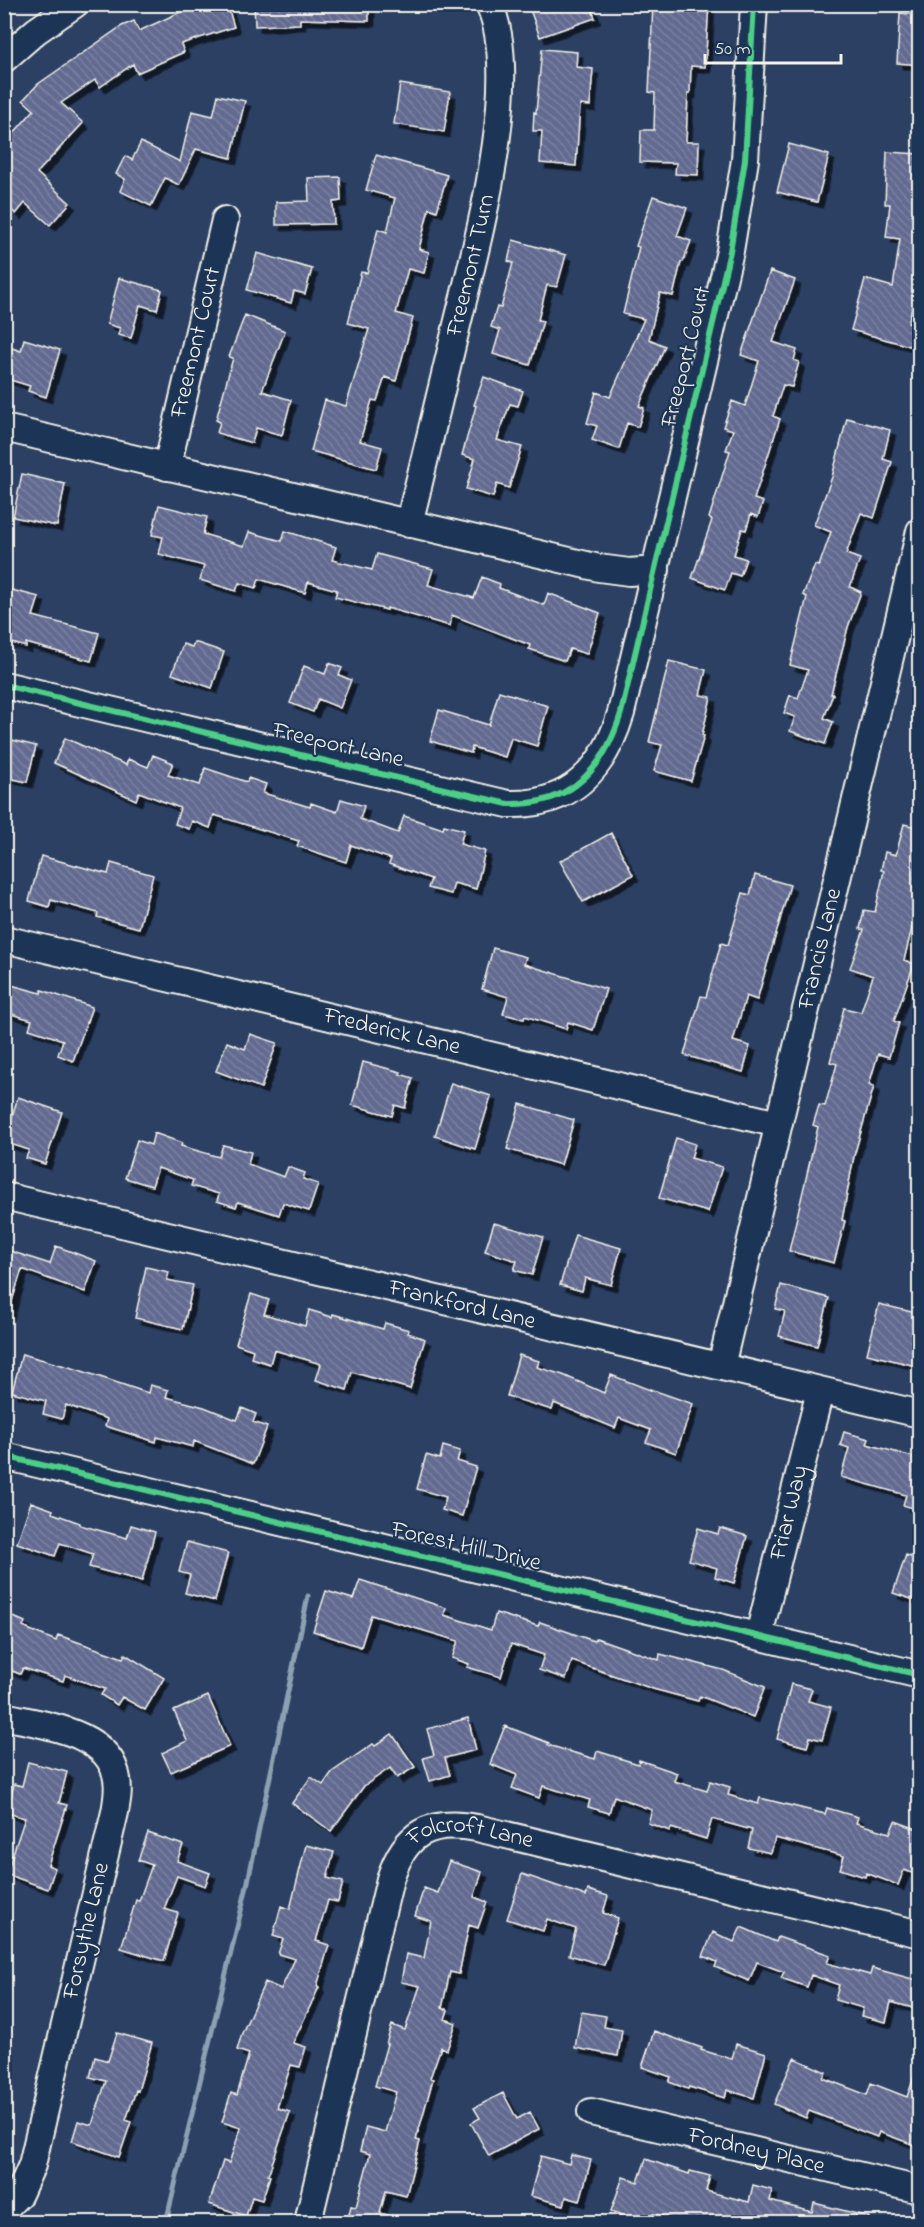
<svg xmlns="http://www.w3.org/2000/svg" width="924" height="2227" font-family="'Indie Flower',sans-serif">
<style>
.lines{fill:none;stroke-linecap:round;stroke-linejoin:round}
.stream{stroke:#8da1b3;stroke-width:5}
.building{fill:url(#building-back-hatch);stroke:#f4f1e8;stroke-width:1.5;filter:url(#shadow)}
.minor-casing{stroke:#f4f1e8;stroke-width:30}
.minor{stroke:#1d3557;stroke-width:26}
.cycleway-casing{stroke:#1d3557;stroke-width:10}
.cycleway{stroke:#4dcf88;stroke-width:6}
.labels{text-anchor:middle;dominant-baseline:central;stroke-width:4.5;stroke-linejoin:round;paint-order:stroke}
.street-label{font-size:24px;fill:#f4f1e8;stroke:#1d3557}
</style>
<defs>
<pattern id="building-back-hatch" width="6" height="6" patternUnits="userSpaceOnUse" patternTransform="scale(1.5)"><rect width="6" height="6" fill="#626a91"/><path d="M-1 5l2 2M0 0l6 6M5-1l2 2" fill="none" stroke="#7980a0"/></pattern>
<filter id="shadow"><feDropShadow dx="5.5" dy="5.5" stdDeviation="0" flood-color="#0009"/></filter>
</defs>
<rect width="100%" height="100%" fill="#2b4063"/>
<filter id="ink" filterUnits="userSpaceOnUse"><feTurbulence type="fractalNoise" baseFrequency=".0167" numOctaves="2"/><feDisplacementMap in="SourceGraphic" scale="12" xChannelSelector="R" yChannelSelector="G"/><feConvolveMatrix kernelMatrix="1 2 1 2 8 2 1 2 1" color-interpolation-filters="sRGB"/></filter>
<g filter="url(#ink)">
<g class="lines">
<path class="stream" d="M166,2222L247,1886L308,1596"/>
</g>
<path class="building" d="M185,4H227L234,27L181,44L184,52L137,73L133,64L100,87L95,80L61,103L83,123L37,173L70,203L50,225L25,203L16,214L4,204V144L34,110L23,100L38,84L122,26L134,21L139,31L187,9Z
M254,4H369V21L300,19V24L255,26Z
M528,4H590L595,18L540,37Z
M653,4H709L705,67L691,66L690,93H688L686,142H699L698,175L675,174L676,163L640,162L641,130H654L655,93L649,92Z
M900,13L920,15V65L897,63Z
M542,49L577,52L576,67L593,69L590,106L580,105L576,166L540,163L542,131H533L534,112L536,113Z
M400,84L450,92L444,132L394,124Z
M218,95L245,101L231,158L196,149L179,185L165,178L151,206L120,191L125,179L116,174L125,156L132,160L141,142L180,162L192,111L213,116Z
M789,144L829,155L817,202L777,192Z
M887,152L920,154V279L908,323L920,326L917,348L851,330L865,279L893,287L900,239L886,237L890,204H885Z
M376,155L447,175L437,211L429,208L419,249L429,252L424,273L408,269L396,313L413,318L396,381L385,377L377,401L372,400L360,441L382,447L376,469L311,451L325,400L346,406L369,329L348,323L361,272L367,273L378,229L387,232L395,198L366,190Z
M340,177L341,201L333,202L334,224L276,225V202L309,201L308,178Z
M653,196L687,208L677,236L691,241L683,262H681L673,296L660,293L649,339L665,346L639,406L644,408L638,427L627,423L619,449L592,440L597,426L587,423L596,392L610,397L644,319L623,314L639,247L636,246Z
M513,240L566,255L557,287L547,285L538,320L543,321L530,365L493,354L500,330L491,327L497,307L501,308L513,263L508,261Z
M257,253L312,269L305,294L294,291L291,303L247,290Z
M770,271L795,280L773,342L797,350L794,360L799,362L792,387L783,385L773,416L780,419L754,499L763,502L758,517L751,514L746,530L742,529L734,555L746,559L740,576L731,573L725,590L692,578L712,520L709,518L730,451L726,450L733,430L723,427L732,401L745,406L759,361L741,355Z
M119,278L162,290L157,310L140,305L131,338L118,335L120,328L107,324Z
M245,315L285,331L262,391L291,400L282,435L256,428L252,443L217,433L220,422L216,420L233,358L229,357Z
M24,339L60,350L46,397L28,391L30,386L4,378V363L9,347L21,351Z
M484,377L523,391L518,406L510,404L497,440L522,447L509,488L497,484L493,497L466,489L475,459L462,455L476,406L474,405Z
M847,418L890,430L883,459L892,462L874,518L861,513L846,554L860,559L850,587L861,592L848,627L831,694H833L824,718L833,722L825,744L790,731L795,717L784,713L790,695L798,698L808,670L790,665L807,597L803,595L815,565L819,566L831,532L814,525L832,477Z
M22,474L65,484L57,526L13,517Z
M159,505L207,517L203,534L244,546L249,532L282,541L285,531L336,547L332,560L372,570L377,554L433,569L428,585L474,598L482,577L500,584L499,588L544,605L548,593L600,613L587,654L570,649L565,661L529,649L530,645L452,615L450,626L387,608V610L335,597L337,590L308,582L305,593L259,579L256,588L239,583L236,591L200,580L204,566L159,554L163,537L152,535Z
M4,588L39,597L33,616L99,633L91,661L26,643V647L5,641L10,624L4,622Z
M194,642L224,652L212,688L172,674L183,644L192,647Z
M669,661L706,670L700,695L711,697L702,735L704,736L691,781L654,771L662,745L649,742Z
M329,663L342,668L339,675L351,680L340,708L318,699L313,712L290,703L304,666L325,674Z
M499,691L548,706L537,746L511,738L505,757L472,747L471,753L430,741L439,710L489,725Z
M4,738L36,746L27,782L4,777Z
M65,738L126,765L128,759L148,767L153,755L173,763L168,775L200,785L205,768L247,782L248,778L266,784L263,793L310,807L311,803L337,812L341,799L364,806L360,819L398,833L404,816L443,829L444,825L464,830L460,844L485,851L476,889L454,883L451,894L428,888L431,879L389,864L391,859L351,845L346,862L297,846L299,841L214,815L210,828L192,821L189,829L175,824L180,808L139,792L136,800L54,763Z
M904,824L920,828V896L904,960L914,964L894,1021L899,1023L889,1057L878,1054L869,1085L874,1086L854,1156L842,1220L845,1221L834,1263L789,1251L818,1127L813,1125L819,1105L825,1106L837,1064L830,1062L844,1008L861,1012L873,976L850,968L864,930L860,929L864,910L875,912L884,871L881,870L885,852L896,855Z
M611,833L633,875L583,902L560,861Z
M41,856L108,874L111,863L153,875L139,928L97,917L98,913L51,900L49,907L29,901Z
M755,875L790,885L757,1000L746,996L733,1041L750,1046L743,1072L684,1055L701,996L706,997L721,943L728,945L743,893L750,895Z
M493,948L526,957L524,964L606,989L593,1030L568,1022L566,1029L525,1016L524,1019L503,1014L508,997L482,989Z
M4,983L41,993L42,990L92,1007L73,1061L58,1055L63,1040L29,1029L32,1020L4,1012Z
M250,1034L277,1043L261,1088L216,1071L227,1042L245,1049Z
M363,1062L401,1072L400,1074L413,1078L405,1108L395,1105L392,1116L352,1105Z
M451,1083L491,1096L475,1149L435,1136Z
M18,1097L62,1112L45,1164L26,1158L29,1150L4,1142Z
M520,1104L574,1120L561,1165L507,1149Z
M154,1133L182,1143L181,1146L219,1157L223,1145L251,1152L248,1164L284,1177L288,1167L305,1173L303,1179L318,1184L309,1211L283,1203L279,1215L238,1202L236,1207L217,1201L219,1194L191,1186L193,1180L158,1168L152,1186L125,1178L137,1140L151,1145Z
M676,1138L695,1144L691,1158L722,1167L708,1212L659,1198Z
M494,1223L543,1237L532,1275L514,1270L517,1261L485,1251Z
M575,1235L621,1248L611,1285L585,1278L582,1291L560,1285Z
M56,1246L96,1261L85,1292L22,1269L8,1314H4V1249L50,1264Z
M146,1267L169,1272L167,1280L193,1285L183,1329L135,1318Z
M781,1285L829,1298L817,1346L779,1336L785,1311L775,1309Z
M251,1294L269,1300L264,1314L305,1326L309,1310L332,1317L333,1314L383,1329L385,1323L409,1330L408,1333L425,1339L410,1389L352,1372L347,1390L316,1380L321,1364L274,1350L270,1364L251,1358L253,1350L236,1344Z
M879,1304L920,1314V1367L867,1354Z
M22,1354L76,1369L148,1393L150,1385L168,1390L166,1397L204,1407L237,1420L242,1408L256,1414L253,1422L267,1427L253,1464L194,1441L193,1447L157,1437L156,1442L140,1437L105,1426L107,1419L66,1405L62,1419L43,1414L46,1401L12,1392Z
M519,1355L539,1361L537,1367L563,1375L604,1393L611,1375L650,1390V1389L693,1404L676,1453L646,1442L651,1430L619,1418L615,1428L554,1403L552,1410L507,1396Z
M844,1432L869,1439L867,1444L920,1459V1510L903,1505L906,1495L841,1477L849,1448L840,1445Z
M443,1446L460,1451L457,1461L476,1467L462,1516L442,1510L446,1497L417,1489L426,1455L440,1459Z
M31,1502L53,1510L52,1513L80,1523V1525L127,1538L131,1525L155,1532L142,1581L89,1567L93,1554L60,1543L55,1556L17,1543Z
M698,1528L718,1534L720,1528L747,1536L734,1583L715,1577L717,1568L689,1560Z
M187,1542L228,1553L215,1601L185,1593L190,1575L179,1572Z
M906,1555L920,1560V1602L893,1593Z
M360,1580L446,1608L444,1615L491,1630L496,1613L538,1626L540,1622L594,1641L596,1638L659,1660L660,1654L723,1670L765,1687L753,1717L700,1696L698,1701L653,1689L572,1661L566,1679L539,1670L544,1655L511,1644L501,1677L467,1667L469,1664L452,1658L458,1641L371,1615L361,1647L313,1631L326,1591L353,1599Z
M4,1613L25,1622L23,1627L56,1641L58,1635L123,1658L125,1654L164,1678L145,1710L122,1697L117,1705L101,1695L105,1689L65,1675L63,1681L23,1668L20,1674L4,1668L9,1655L4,1654Z
M791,1684L812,1689L808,1701L831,1707L822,1740L810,1737L807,1747L777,1739Z
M208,1696L230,1746L171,1772L162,1753L187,1741L174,1711Z
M468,1718L476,1750L445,1758L450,1775L430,1781L423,1758L434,1755L427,1729Z
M505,1726L549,1743L548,1745L595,1759L597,1751L638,1764L639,1760L677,1773L674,1781L707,1791L710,1781L730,1787L728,1795L758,1804L760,1798L825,1814L827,1808L858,1817L856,1823L890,1833L895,1821L920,1830V1876L904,1870L898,1885L866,1873L865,1877L840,1869L844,1856L775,1838L771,1853L748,1848L752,1830L712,1819L706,1839L671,1828L670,1831L648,1823L652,1810L614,1796L609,1813L588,1807L590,1800L543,1786L539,1798L512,1788L517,1775L490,1764Z
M392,1734L415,1767L397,1778L390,1768L364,1786L331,1831L292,1803L311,1777L323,1785L332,1772L373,1744L375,1746Z
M28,1762L67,1772L59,1803L67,1805L48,1865L55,1868L48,1889L6,1874L25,1818L7,1813L14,1784L22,1786Z
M148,1833L183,1845L177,1861L210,1873L205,1886L177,1876L164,1909L178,1913L164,1961L121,1948L136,1900L139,1901L152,1865L138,1860Z
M306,1845L334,1852L327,1878L343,1882L338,1902L328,1900L316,1941L329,1945L317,1986L319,1987L293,2043L306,2047L300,2067L291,2065L277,2108L290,2112L268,2175L270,2176L262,2200L252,2197L246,2216L209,2204L223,2161L229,2163L241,2128L222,2122L231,2093L237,2095L249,2054L237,2050L242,2033L265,1982L281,1989L295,1959L278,1954L283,1939L273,1936L281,1906L290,1909Z
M449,1861L482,1872L474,1897L487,1902L478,1928L469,1925L459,1974L450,1972L442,2008L448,2010L445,2019L456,2023L447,2050L441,2047L430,2078L433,2079L416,2140L420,2141L406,2196L386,2191L380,2213L395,2217L394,2223H347L351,2206L356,2207L370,2154L360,2151L366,2127L385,2132L396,2092L375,2086L387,2044H386L392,2025L405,2030L420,1986L401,1982L406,1954L424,1958L431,1921L415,1916L424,1888L438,1893Z
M522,1874L586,1896L588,1890L608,1896L603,1913L618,1918L604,1965L569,1955L576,1929L547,1919L543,1931L507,1919Z
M741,1927L776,1942L778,1937L830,1955L827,1963L870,1975L872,1968L920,1981V2010L891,2002L886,2022L861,2016L863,2008L835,2000L839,1985L811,1975L807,1987L781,1978L784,1972L757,1962L749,1981L715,1967L717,1962L703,1956L713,1932L734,1942Z
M581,2012L606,2016L604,2027L622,2030L618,2056L575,2048Z
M654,2031L702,2048L701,2050L732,2059L736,2044L766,2053L754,2098L727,2090L725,2098L689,2087L688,2089L669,2082L671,2077L642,2067Z
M117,2033L152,2043L138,2091L136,2090L126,2120L131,2122L119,2157L72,2141L78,2121L92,2125L106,2081L90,2077L95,2057L108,2061Z
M794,2058L826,2072L823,2078L867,2095L871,2083L907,2097L918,2066L920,2067V2147L879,2132L877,2137L809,2111L806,2118L774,2104Z
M503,2093L517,2119L530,2112L539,2129L489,2156L471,2123L480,2118L474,2108Z
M571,2155L591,2160L580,2201L566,2197L564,2205L530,2196L541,2156L569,2164Z
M646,2159L689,2174L690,2171L710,2176L706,2191L749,2202L753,2185L772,2190L770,2201L812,2212L814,2203L869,2217L868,2223H688L653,2214L650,2223H642L611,2211L623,2177L638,2182Z"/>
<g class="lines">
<defs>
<g id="minor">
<path d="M4,59L36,31L75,4"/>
<path d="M4,428L599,568L629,572L656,570"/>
<path id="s1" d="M167,467L225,220"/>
<path id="s2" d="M409,524C425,459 440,394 456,329C475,250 524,79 489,4"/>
<path d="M4,685L508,804C570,806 604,770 621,713L730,251L745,160L754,4"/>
<path id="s3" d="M4,939L778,1124"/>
<path id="s4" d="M4,1196L920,1414"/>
<path id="s5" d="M721,1366L920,531"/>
<path d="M4,1456L920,1675"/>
<path id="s6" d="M759,1635L820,1391"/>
<path d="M4,1716C42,1725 110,1731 117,1779C119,1790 117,1801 115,1812L32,2165L19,2194L4,2209"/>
<path id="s7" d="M591,2112L920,2190"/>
<path id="s8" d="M308,2222L390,1879C405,1833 429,1819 477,1828L920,1934"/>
</g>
</defs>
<use href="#minor" class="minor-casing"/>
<use href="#minor" class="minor"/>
<defs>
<path id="cycleway" d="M4,685L508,804C570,806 604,770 621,713L730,251L745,160L754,4
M4,1456L920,1675"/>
</defs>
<use href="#cycleway" class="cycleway-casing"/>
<use href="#cycleway" class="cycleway"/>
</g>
</g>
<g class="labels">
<g class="street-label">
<text stroke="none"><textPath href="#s2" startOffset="266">Freemont Turn</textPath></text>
<text stroke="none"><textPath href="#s1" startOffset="128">Freemont Court</textPath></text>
<text transform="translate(687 357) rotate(-76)">Freeport Court</text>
<text transform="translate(338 746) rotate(13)">Freeport Lane</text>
<text stroke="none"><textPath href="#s5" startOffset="429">Francis Lane</textPath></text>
<text stroke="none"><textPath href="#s3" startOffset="399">Frederick Lane</textPath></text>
<text stroke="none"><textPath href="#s4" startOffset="471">Frankford Lane</textPath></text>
<text stroke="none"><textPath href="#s6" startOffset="126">Friar Way</textPath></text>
<text transform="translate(466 1547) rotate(13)">Forest Hill Drive</text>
<text stroke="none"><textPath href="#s8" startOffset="460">Folcroft Lane</textPath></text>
<text transform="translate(87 1931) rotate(-77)">Forsythe Lane</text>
<text stroke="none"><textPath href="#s7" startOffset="170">Fordney Place</textPath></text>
</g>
</g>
<rect width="924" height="2227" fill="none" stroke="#1d3557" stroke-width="24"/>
<rect x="12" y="12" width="900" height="2203" fill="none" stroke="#f4f1e8" stroke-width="2" filter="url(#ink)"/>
<path d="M705 54v9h136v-9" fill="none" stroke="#f4f1e8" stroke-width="3"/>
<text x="714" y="54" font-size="18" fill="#f4f1e8" stroke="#1d3557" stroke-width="4.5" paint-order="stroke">50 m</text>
</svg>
